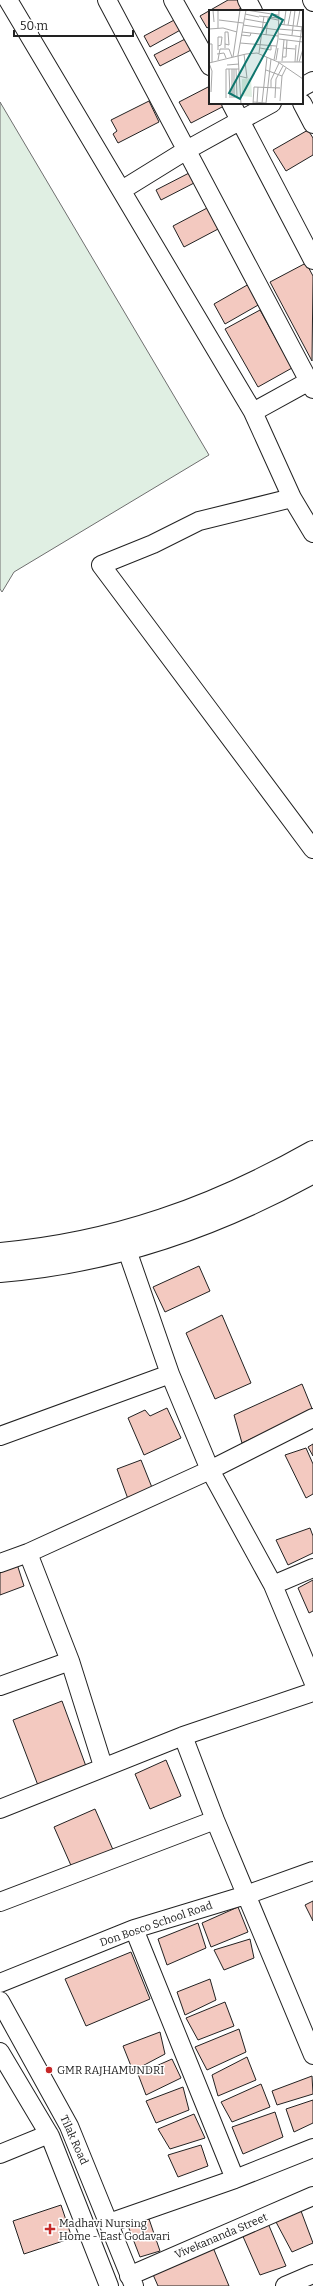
<svg xmlns="http://www.w3.org/2000/svg" width="313" height="2286" font-family="Bitter,serif">
<style>
.green{fill:#e0efe3;stroke:#6f6f6f}
.building{fill:#f3c9c0;stroke:#222}
.lines{fill:none;stroke-linecap:round;stroke-linejoin:round}
.minor-casing{stroke:#222;stroke-width:20}
.major-casing{stroke:#222;stroke-width:24}
.minor{stroke:#fff;stroke-width:18}
.major{stroke:#fff;stroke-width:22}
.poi-dot{fill:#c62828;stroke:#fff;stroke-width:1.5}
.labels{text-anchor:middle;dominant-baseline:central;stroke-width:3;stroke-linejoin:round;paint-order:stroke}
.street-label{font-size:11px;fill:#222;stroke:#fff}
.poi-label{font-size:11px;fill:#222;stroke:#fff;text-anchor:start}
.inset-road{fill:none;stroke:#a7a7a7;stroke-width:1}
.view{fill:#0f766e;fill-opacity:0.15;stroke:#0f766e;stroke-width:2}
.inset-edge{fill:none;stroke:#222;stroke-width:2}
</style>
<rect width="100%" height="100%" fill="#fff"/>
<path class="green" d="M0,102L209,455L14,572L2,592L0,589Z"/>
<path class="building" d="M228,0H238L243,7L236,11H210V26L207,28L200,16Z
M178,18L184,28L150,47L144,36Z
M189,37L195,48L160,66L154,55Z
M210,86V103H225L226,105L191,123L179,102Z
M149,101L159,122L118,143L113,134L117,131L111,120Z
M308,130L313,138V155L286,171L273,150Z
M191,172L196,182L161,200L156,190Z
M209,207L220,228L184,247L173,226Z
M306,263L313,276L312,361L270,282Z
M249,284L260,304L225,324L214,304Z
M260,310L292,368L258,387L225,329Z
M199,1266L210,1291L165,1312L153,1287Z
M222,1315L251,1383L215,1399L186,1333Z
M302,1384L313,1411L242,1443L234,1415Z
M167,1408L181,1438L144,1455L128,1418L145,1410L150,1416Z
M313,1444V1456L308,1447Z
M306,1448L313,1464V1494L306,1498L285,1455Z
M141,1460L153,1490L128,1499L117,1469Z
M310,1528L313,1536V1553L288,1565L276,1540Z
M17,1564L24,1586L0,1595V1573Z
M313,1580V1611L309,1613L298,1588Z
M62,1701L87,1769L39,1788L13,1720Z
M166,1760L181,1796L150,1809L135,1774Z
M95,1809L114,1852L73,1870L54,1827Z
M313,1901V1921L305,1905Z
M238,1907L248,1932L211,1947L202,1923Z
M198,1923L206,1948L167,1965L158,1939Z
M250,1939L254,1958L224,1970L214,1950Z
M131,1952L150,1999L86,2026L65,1979Z
M210,1979L216,2000L185,2015L177,1992Z
M225,2002L234,2026L198,2040L186,2018Z
M239,2029L246,2052L207,2070L195,2047Z
M160,2032L165,2054L133,2071L123,2046Z
M247,2057L256,2080L218,2096L212,2075Z
M172,2059L181,2078L146,2095L138,2074Z
M312,2076L313,2094L277,2105L272,2091Z
M261,2084L270,2107L232,2122L221,2102Z
M183,2087L189,2110L156,2123L146,2101Z
M313,2100V2123L294,2132L286,2109Z
M275,2112L283,2137L243,2154L232,2127Z
M194,2114L205,2138L170,2149L158,2129Z
M201,2145L208,2166L178,2177L168,2155Z
M61,2205L72,2238L24,2254L13,2221Z
M301,2211L313,2243L292,2252L276,2222Z
M149,2219L160,2251L140,2257L128,2226Z
M267,2221L286,2266L260,2275L241,2232Z
M212,2245L229,2286H158L151,2270Z"/>
<g class="lines">
<defs>
<path id="minor" d="M8,0L253,412L292,498L313,533
M107,0L313,389
M173,0L210,66
M247,0L253,11
M312,0L313,2
M302,87L313,81
M231,103L313,260
M302,103L313,124
M122,190L185,151L272,103
M253,412L313,379
M292,498L199,521L153,544L101,565L313,849
M127,1250L170,1374L210,1470L273,1585L313,1681
M0,1436L170,1374
M28,1553L70,1661L103,1766
M0,1563L28,1553L210,1470L313,1418
M273,1585L313,1568
M0,1686L70,1661
M183,1736L215,1820L313,2055
M0,1809L183,1736L313,1692
M0,1902L215,1820
M134,1929L235,2179
M0,1983L134,1929L246,1895L313,1871
M0,2001L69,2126L134,2286
M0,2052L50,2136L109,2286
M0,2154L49,2134
M109,2223L235,2179L313,2148
M129,2276L313,2196
M285,2286L313,2274"/>
<path id="major" d="M0,1254C114,1244 214,1208 313,1152
M0,1271C111,1262 216,1226 313,1172"/>
</defs>
<use href="#minor" class="minor-casing"/>
<use href="#major" class="major-casing"/>
<use href="#minor" class="minor"/>
<use href="#major" class="major"/>
</g>
<g class="poi-dot">
<circle cx="49" cy="2070" r="4"/>
<path d="M48 2223h4v4h4v4h-4v4h-4v-4h-4v-4h4z"/>
</g>
<g class="labels">
<g class="street-label">
<text transform="translate(156 1924) rotate(-19)">Don Bosco School Road</text>
<text transform="translate(74 2140) rotate(66)">Tilak Road</text>
<text transform="translate(221 2236) rotate(-23)">Vivekananda Street</text>
</g>
<g class="poi-label">
<text x="57" y="2070">GMR RAJHAMUNDRI</text>
<text x="59" y="2223">Madhavi Nursing<tspan x="59" dy="13">Home - East Godavari</tspan></text>
</g>
</g>
<g transform="translate(209 10)">
<rect width="94" height="94" fill="#fff"/>
<path d="M42,68L43,87L33,86V69Z" fill="#e0efe3"/>
<path class="inset-road" d="M4,0L5,12M9,0V18M37,0L69,5M36,4L50,7M50,6L69,8M36,9L58,13M10,10L34,13M69,14L94,17M34,15L69,20M75,15L77,0M79,15L82,0M88,16L91,0M0,19L14,18L28,22M69,19L94,21M33,22L69,26M70,24L94,27M32,25L41,26L42,23M57,25L59,8L69,10M83,25L86,0M70,29L94,32M31,33L67,36M0,34H3V52M9,36L12,35L13,27H9V40M16,38V22H19L20,35L16,34M51,38L62,40V35M74,38L86,39M50,43L55,6M8,44L15,43L17,48M24,47L31,0M74,47H77L78,30M9,50L11,39H20L23,47M65,50L69,29L70,0M67,50L69,38M73,51L75,30M69,52H94M86,52L87,35M88,52L93,16M90,52L94,39M0,53L3,61L2,82M0,53L37,44L48,43L69,52L94,69M18,55L30,54M20,59L21,88M25,59V88M27,59L28,88M57,60L73,66L77,58M30,66L38,68L35,44M62,77V70L70,53M17,88V59H30M23,88V59M66,88L67,69L74,56M71,91L73,66M44,92L57,93L62,49M48,93L49,77M53,93L58,47M32,94L29,45L37,0M44,94L45,77L71,78"/>
<path class="view" d="M63,4L74,10L31,89L20,83Z"/>
<rect width="94" height="94" class="inset-edge"/>
</g>
<path d="M14 30v6h119v-6" fill="none" stroke="#222222" stroke-width="2"/>
<text x="20" y="30" font-size="12" fill="#222222" stroke="#ffffff" stroke-width="3" paint-order="stroke">50 m</text>
</svg>
